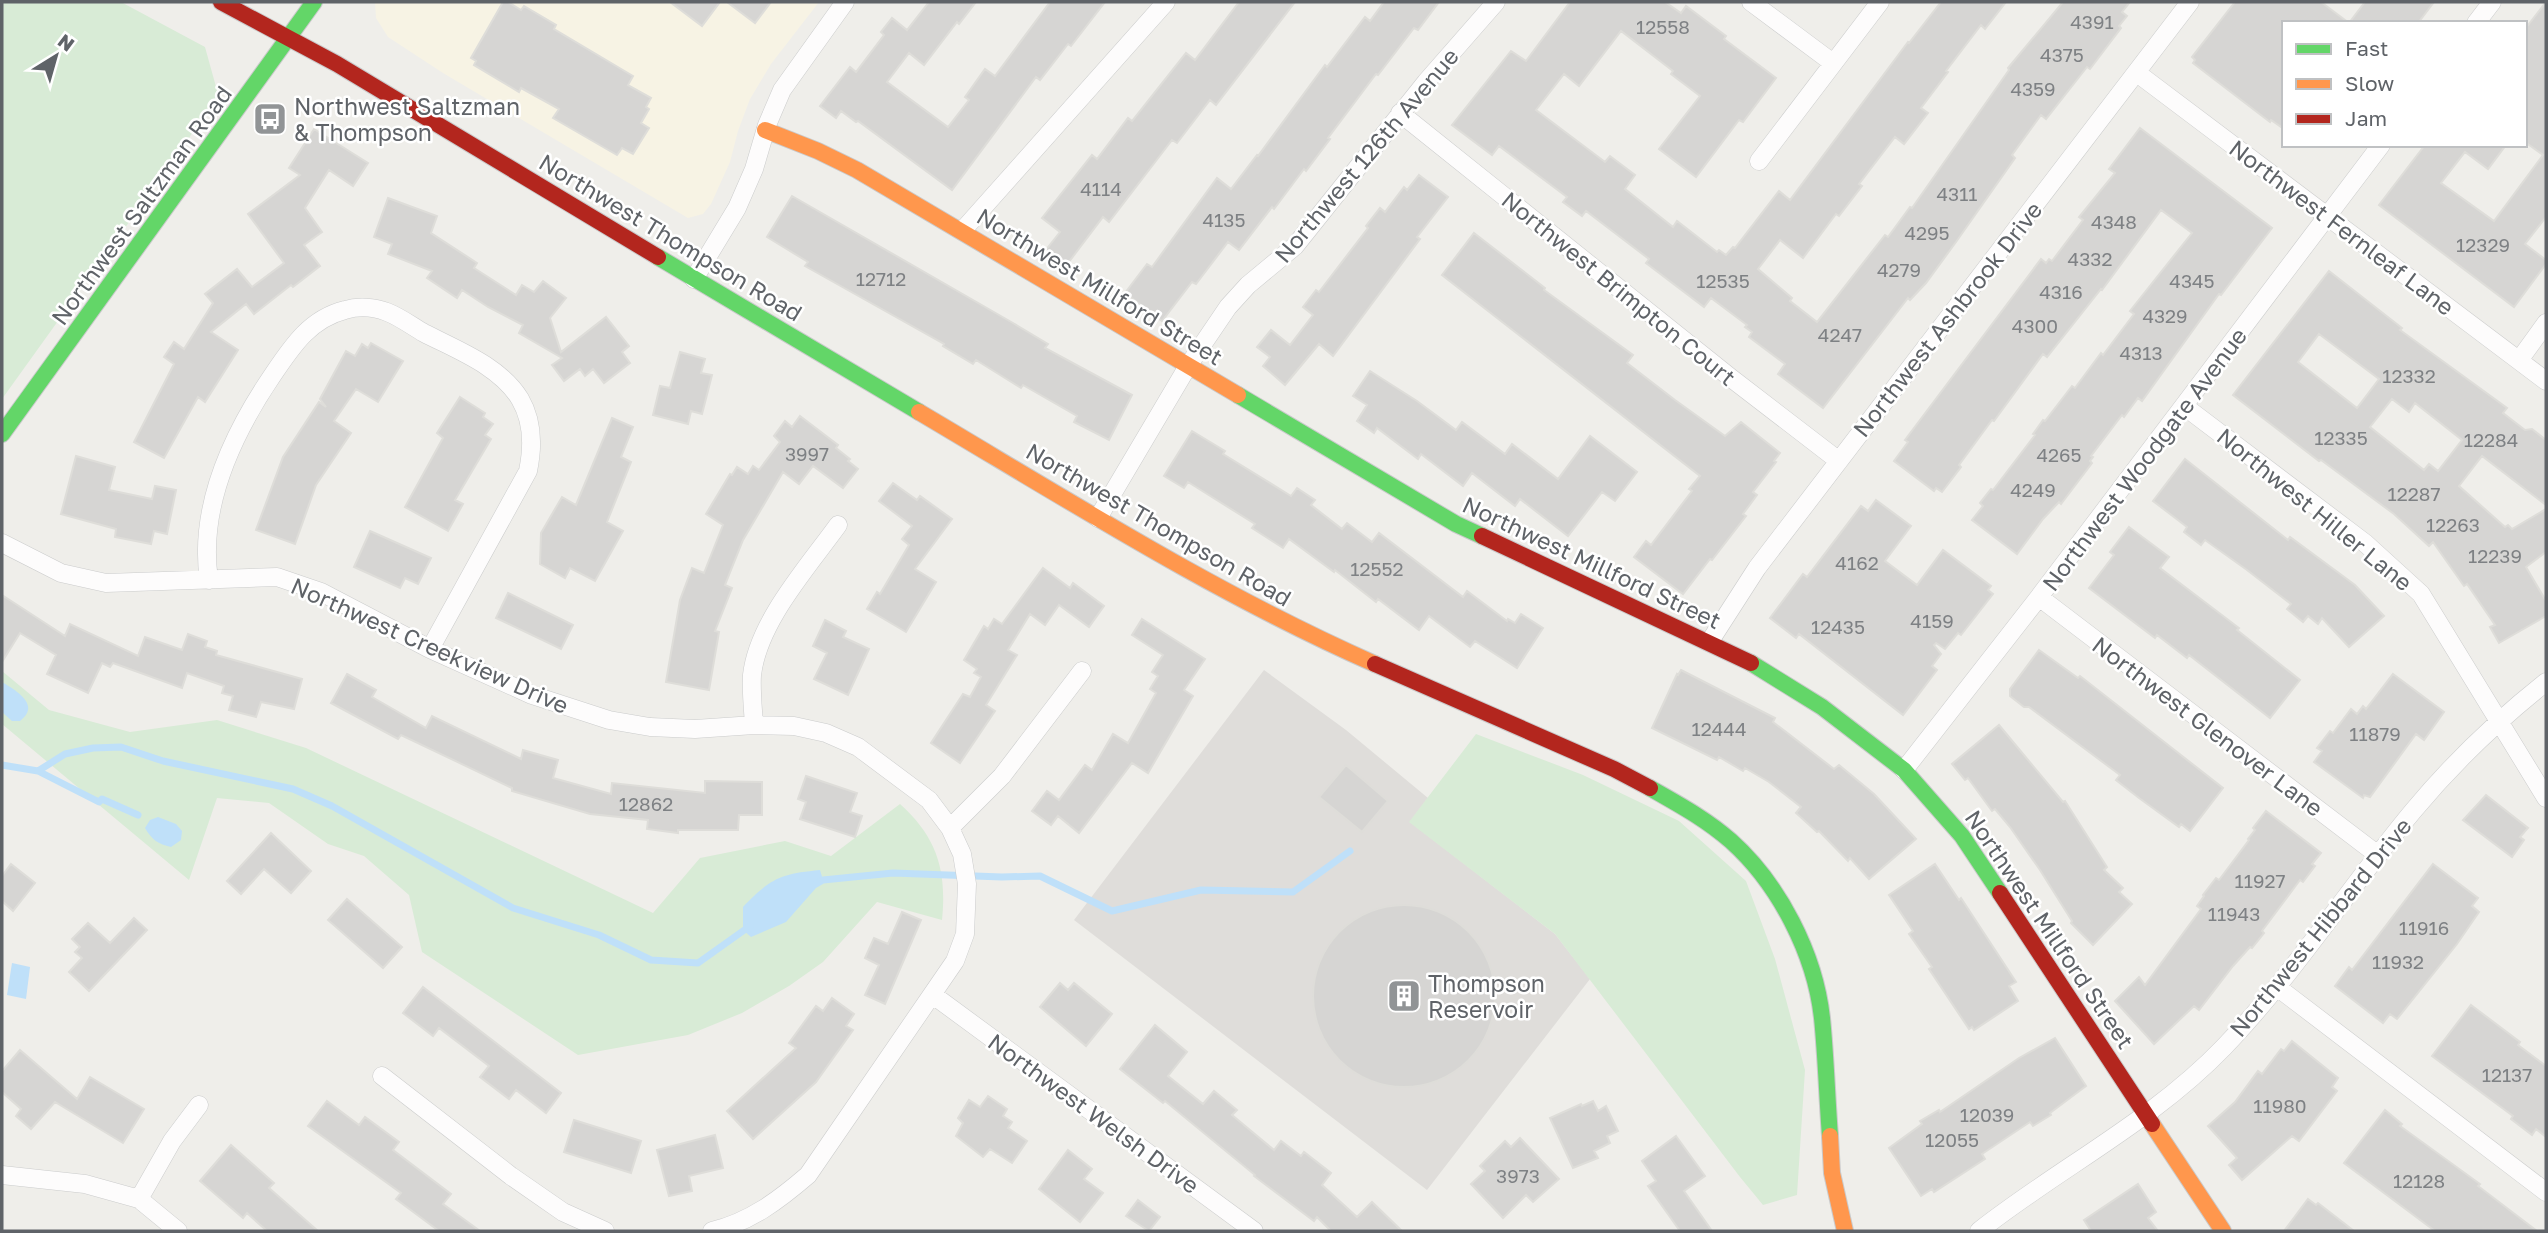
<svg xmlns="http://www.w3.org/2000/svg" width="2548" height="1233" font-family="'Golos Text',sans-serif">
<style>
.commercial{fill:#f7f3e4}
.industrial{fill:#dfddda}
.green{fill:#d8ebd6}
.water{fill:#bfe0f9}
.lines{fill:none;stroke-linecap:round;stroke-linejoin:round}
.stream{stroke:#bfe0f9;stroke-width:7}
.building{fill:#d6d5d3;stroke:#deddd9;stroke-width:2;fill-rule:evenodd}
.street-casing{stroke:#cbcccc;stroke-width:19}
.fast-casing{stroke:#cacacb;stroke-width:18}
.slow-casing{stroke:#cacacb;stroke-width:18}
.jam-casing{stroke:#cacacb;stroke-width:18}
.street{stroke:#fdfcfc;stroke-width:18}
.fast{stroke:#63d668;stroke-width:16}
.slow{stroke:#ff974d;stroke-width:16}
.jam{stroke:#b3261e;stroke-width:16}
.labels{text-anchor:middle;dominant-baseline:central;stroke-width:5;stroke-linejoin:round;paint-order:stroke}
.number-label{font-size:19px;fill:#7e8184}
.poi-label{font-size:23px;fill:#5f6368;stroke:#fff;text-anchor:start}
.street-label{font-size:23px;fill:#5f6368;stroke:#fff}
</style>
<rect width="100%" height="100%" fill="#efeeea"/>
<path class="commercial" d="M375,2H819L771,64L750,99L738,131L730,162L711,204L703,214L688,218L443,73L388,37L376,18Z"/>
<path class="industrial" d="M1264,670L1346,730L1428,798L1410,822L1555,934L1590,979L1427,1190L1074,920Z"/>
<path class="green" d="M2,2H121L205,47L218,94L183,147L2,399Z
M2,671L49,710L130,732L217,720L306,748L653,913L700,858L785,841L831,856L900,804C937,837 947,871 942,920L877,902L823,962L789,986L742,1013L688,1035L578,1055L422,952L409,895L364,856L328,844L269,803L217,798L189,880L2,724Z
M1476,734L1583,775L1679,821L1746,881L1775,959L1805,1070L1797,1195L1763,1205L1740,1177L1555,934L1409,822Z"/>
<path class="water" d="M2,682C17,691 41,705 20,721H12L2,712Z
M158,817L176,824L182,831L181,840L171,847C158,844 152,840 145,828L150,820Z
M820,870L823,880L786,922L751,937L743,930V907C771,878 780,874 820,870Z
M12,963L30,967L26,999L7,995Z"/>
<g class="lines">
<path class="stream" d="M2,765L38,771L65,754L93,748L121,747L163,761L293,789L332,806L513,908L599,935L651,960L698,963L750,926
M38,771L99,802L102,799L138,815
M816,884L823,880L893,873L1002,877L1040,876L1112,911L1201,890L1293,892L1350,851"/>
</g>
<path class="building" d="M503,2H508L521,10L524,6L556,25L554,29L633,76L628,85L651,98L646,107L649,109L641,123L649,128L633,154L622,148L617,155L553,118L559,109L521,88L519,92L474,65L476,61L471,58Z
M670,2H720L702,26Z
M727,2H771L755,23Z
M929,2H976L959,24L957,22L924,65L909,53L887,82L948,127L969,100L965,97L985,69L995,76L1050,2H1105L1071,46L1068,44L1040,80L1036,77L952,190L858,121L856,122L841,111L836,118L820,106L850,67L856,72L884,35L881,32L892,18L907,30Z
M1239,2H1295L1216,105L1210,100L1177,143L1172,140L1109,222L1103,217L1065,267L1045,251L1060,232L1042,218L1092,155L1097,159L1128,118L1132,121L1186,53L1195,60Z
M1384,2H1439L1418,30L1414,28L1378,75L1376,74L1328,138L1330,139L1306,171L1304,169L1274,209L1272,207L1239,250L1228,242L1196,284L1192,282L1162,321L1125,293L1147,264L1152,267L1217,178L1231,189L1257,155L1258,156L1325,65L1327,67L1365,17L1370,21Z
M1570,2H1665L1681,13L1686,6L1726,36L1724,39L1776,78L1743,122L1739,120L1696,177L1659,149L1700,96L1671,74L1673,71L1621,31L1579,86L1564,74L1536,110L1605,162L1610,156L1635,175L1625,189L1673,227L1677,221L1717,252L1719,250L1726,255L1733,247L1735,248L1779,191L1790,200L1908,42L1909,43L1941,2H2006L1985,29L1981,25L1946,71L1948,72L1921,108L1928,113L1904,144L1895,137L1859,184L1862,186L1839,216L1836,214L1803,258L1780,240L1758,269L1792,298L1790,301L1817,322L1885,235L1888,237L1910,207L1912,208L2009,70L2008,68L2063,2H2130L2122,12L2127,16L2119,26L2121,28L2090,69L2087,67L2046,119L2041,115L2012,155L2015,158L1956,242L1926,283L1910,300L1908,298L1823,408L1778,374L1785,364L1749,337L1752,332L1745,327L1747,325L1711,298L1704,307L1646,263L1649,259L1586,211L1582,216L1563,202L1567,197L1499,146L1492,155L1452,125L1511,51L1526,61Z
M2235,2H2321L2349,23H2284V129L2271,120L2270,122L2193,63L2195,60L2192,57Z
M2365,2H2434L2418,23H2349Z
M2546,2V217L2525,244L2546,260V264L2514,307L2379,205L2425,145H2506L2488,169L2465,152L2441,183L2494,221L2543,155L2525,142V29Z
M2140,128L2272,228L2221,295L2219,294L2142,401L2138,398L2124,417L2122,415L2091,456L2093,457L2090,461L2092,463L2061,504L2059,502L2043,519L2017,554L1972,520L1983,506L1980,503L1991,489L1993,490L2035,435L2033,434L2043,420L2045,421L2072,386L2075,388L2101,353L2103,355L2134,314L2130,311L2192,233L2161,210L2102,290L2101,289L2047,357L2043,354L1994,421L1992,420L1959,465L1961,467L1942,492L1936,488L1934,491L1894,461L1908,442L1905,440L2041,259L2046,263L2049,259L2052,261L2083,220L2079,217L2115,173L2109,169Z
M314,129L368,163L353,186L329,170L305,208L322,232L304,245L320,266L293,287L291,285L254,314L246,304L211,332L238,350L205,402L198,397L164,458L134,442L174,364L164,357L174,342L184,349L213,303L205,294L237,269L252,287L284,263L248,214L300,175L289,168Z
M1419,175L1448,197L1417,237L1420,239L1333,356L1319,344L1285,385L1263,366L1270,357L1257,347L1271,330L1290,345L1313,315L1303,307L1316,290L1319,292L1368,228L1366,226L1380,208L1385,212L1404,187L1407,190Z
M792,196L1013,323L1048,344L1045,348L1132,395L1109,440L1074,422L1077,416L1023,385L1021,388L976,360L973,364L943,346L944,344L805,266L808,262L767,237Z
M388,198L437,216L431,233L477,263L474,268L516,295L522,285L534,292L543,281L566,298L550,318L561,352L606,317L629,346L622,352L630,363L604,383L593,369L585,376L580,369L564,381L552,365L562,358L519,333L523,325L488,307L462,290L457,298L427,278L432,271L388,254L392,244L374,237Z
M1474,233L1545,288L1544,290L1633,355L1627,363L1675,400L1725,436L1741,422L1780,453L1774,461L1776,462L1753,492L1757,495L1743,514L1746,516L1712,560L1710,559L1683,594L1634,557L1646,541L1651,545L1692,491L1689,489L1700,476L1442,275Z
M2329,271L2402,328L2400,330L2507,408L2503,413L2525,430L2532,429L2546,440V505L2482,456L2459,486L2505,527L2508,525L2512,529L2546,509V552L2526,567L2546,601V616L2499,643L2490,627L2495,625L2467,584L2464,586L2433,542L2429,546L2394,514L2321,460L2319,461L2233,395ZM2319,334L2379,379L2357,408L2298,362ZM2392,399L2409,412L2415,403L2462,440L2438,471L2429,464L2424,470L2370,427Z
M371,343L403,361L378,402L356,389L334,421L351,433L316,485L295,544L256,530L283,457L319,402L326,407L320,399L346,351L355,356L362,344L368,348Z
M680,352L705,359L701,373L712,375L702,414L691,411L688,424L653,415L660,386L670,388Z
M1370,371L1417,401L1456,430L1462,422L1505,454L1512,444L1558,479L1590,436L1637,472L1615,501L1602,492L1568,536L1520,499L1515,506L1472,473L1463,486L1421,454L1418,459L1377,428L1374,433L1357,421L1367,405L1353,396Z
M460,397L485,413L483,417L493,424L485,435L491,439L455,500L463,504L448,531L405,507L443,438L437,433Z
M800,416L838,445L836,448L850,459L848,461L858,469L843,488L813,466L799,484L783,472L743,540L725,585L732,588L715,631L719,632L709,690L666,682L680,600L692,568L704,573L723,525L706,514L730,474L732,475L737,467L748,474L753,466L759,470L780,442L774,436L785,421L792,427Z
M612,418L633,427L621,457L631,462L607,522L623,531L595,581L570,568L565,578L540,564L541,533L562,497L576,505Z
M1192,431L1225,451L1223,454L1291,496L1297,488L1315,500L1311,505L1342,529L1347,523L1372,542L1379,533L1463,597L1467,591L1507,621L1508,619L1515,623L1521,614L1543,628L1517,668L1475,641L1470,647L1429,616L1419,630L1378,599L1376,602L1335,570L1334,572L1289,539L1283,548L1252,528L1255,524L1188,482L1184,488L1164,476Z
M76,456L115,467L109,490L152,499L155,486L176,490L167,534L154,531L151,544L115,537L116,529L61,514Z
M2185,459L2288,540L2290,537L2355,585L2384,616L2349,647L2322,618L2318,624L2308,616L2303,622L2287,609L2291,604L2247,570L2205,540L2201,545L2184,532L2187,527L2153,501Z
M893,483L917,500L920,496L952,519L915,569L936,582L906,632L867,609L877,592L880,594L909,545L902,539L912,526L879,501Z
M1876,500L1911,526L1885,561L1917,585L1943,550L1991,586L1988,590L1993,594L1961,635L1958,633L1945,649L1936,643L1934,645L1941,654L1932,666L1937,670L1903,715L1799,634L1796,638L1770,618L1803,574L1807,577L1861,506L1868,511Z
M2129,527L2169,557L2160,568L2239,628L2237,630L2300,680L2270,718L2189,655L2187,658L2157,635L2155,638L2089,588L2114,555L2110,552Z
M370,531L431,558L418,584L405,578L400,588L354,567Z
M1043,568L1070,588L1073,583L1104,606L1089,627L1059,605L1045,625L1030,614L1008,650L1017,655L986,705L995,711L960,763L931,743L963,694L970,697L981,677L974,673L977,669L964,660L984,626L988,629L994,619L1002,624Z
M508,593L573,625L561,649L496,618Z
M2,595L65,636L70,624L138,656L145,637L182,650L188,634L207,641L205,647L217,651L216,655L302,679L294,709L261,702L256,717L229,710L233,696L222,693L224,686L187,673L182,688L113,663L110,667L102,663L88,693L47,674L56,655L20,633L2,662Z
M1142,619L1205,659L1184,690L1193,696L1148,773L1132,763L1079,833L1058,816L1051,825L1032,811L1047,791L1059,800L1085,765L1092,770L1113,734L1128,743L1156,693L1150,689L1158,676L1152,672L1163,655L1132,635Z
M825,620L846,631L843,637L869,649L848,695L814,679L827,653L813,646Z
M2039,650L2078,678L2080,676L2223,788L2190,831L2181,824L2179,827L2139,798L2116,780L2120,775L2029,707H2024L2010,696V689Z
M1681,670L1775,718L1773,722L1834,769L1839,765L1874,794L1916,839L1869,879L1850,858L1848,861L1819,831L1817,832L1796,813L1801,807L1769,782L1745,768L1743,771L1719,757L1717,760L1652,728L1677,674L1678,675Z
M347,674L376,690L372,697L426,728L432,716L521,759L523,750L558,760L553,778L611,794L612,783L705,793V781L762,782V815H739L738,830H678V833L647,829L648,820L590,814L512,791V788L401,735L398,739L331,703Z
M2393,674L2444,712L2424,740L2416,734L2370,797L2364,795L2363,798L2314,762L2322,751L2317,748L2330,731L2333,733L2351,709L2357,714L2363,706L2366,709Z
M1999,725L2063,802L2065,801L2107,867L2104,870L2123,888L2119,892L2132,904L2093,945L2071,923L2072,921L2040,870L2010,827L1995,809L1992,811L1968,778L1965,780L1952,764Z
M1346,765L1388,801L1362,832L1319,797Z
M806,776L857,793L850,812L862,816L855,837L800,819L806,802L798,799Z
M2486,795L2528,828L2520,837L2524,840L2512,857L2463,820Z
M2266,811L2321,853L2312,864L2315,866L2303,882L2300,880L2262,931L2264,933L2252,948L2250,947L2233,966L2199,1010L2194,1006L2154,1044L2115,1001L2139,977L2145,985L2201,909L2197,906L2204,896L2203,895L2216,878L2219,880L2249,840L2248,839L2255,830L2253,828Z
M271,833L311,871L291,893L264,869L241,894L227,881Z
M11,864L35,883L13,911L2,901V876Z
M1935,864L1959,900L1961,898L2016,982L2009,986L2018,1001L1974,1030L1972,1027L1969,1029L1929,969L1932,967L1909,934L1913,931L1889,895Z
M2433,864L2478,898L2472,906L2479,912L2457,944L2397,1019L2390,1014L2383,1023L2335,986L2349,967L2352,970Z
M347,899L402,947L383,968L328,920Z
M1313 996a91 91 0 1 1 182 0a91 91 0 1 1-182 0Z
M902,912L921,920L885,1004L865,995L879,965L865,958L874,938L888,944Z
M134,918L147,930L89,991L69,972L82,958L75,952L80,947L72,939L88,923L110,943Z
M1060,983L1068,990L1074,983L1112,1014L1086,1046L1040,1007Z
M423,987L561,1093L546,1113L516,1090L509,1099L480,1077L489,1066L439,1028L433,1036L403,1013Z
M832,998L854,1014L846,1026L853,1030L816,1082L753,1139L727,1111L796,1048L789,1043L816,1006L823,1011Z
M2471,1005L2520,1042L2518,1045L2546,1066V1137L2536,1129L2532,1135L2511,1119L2513,1116L2432,1056Z
M1155,1025L1187,1052L1168,1076L1203,1104L1214,1091L1237,1110L1232,1115L1274,1150L1281,1141L1301,1156L1304,1152L1331,1173L1322,1185L1357,1217L1372,1202L1402,1231H1331L1317,1217L1314,1221L1254,1176L1255,1175L1165,1101L1163,1103L1120,1069Z
M2055,1038L2086,1086L2050,1113L2051,1115L2033,1126L2030,1122L1982,1154L1985,1159L1934,1192L1932,1189L1921,1196L1889,1148L1922,1124L1920,1121L1939,1110L1940,1112L2019,1058Z
M2292,1041L2338,1078L2332,1087L2337,1091L2299,1141L2292,1136L2242,1180L2229,1165L2237,1158L2208,1126L2235,1102L2258,1071L2262,1074L2281,1049L2284,1051Z
M20,1050L77,1099L90,1077L144,1109L123,1143L55,1102L31,1129L16,1116L21,1109L2,1092V1071Z
M988,1096L1007,1109L1003,1116L1012,1122L1008,1128L1027,1141L1012,1163L990,1149L983,1157L956,1136L963,1123L958,1118L969,1100L980,1107Z
M327,1101L359,1125L365,1117L399,1142L393,1150L451,1194L443,1204L480,1231H439L396,1199L401,1193L308,1126Z
M1593,1101L1598,1111L1606,1106L1618,1131L1607,1136L1610,1143L1594,1151L1598,1158L1573,1168L1550,1118L1581,1104L1582,1106Z
M2385,1110L2402,1124L2400,1126L2480,1184L2478,1186L2537,1231H2435L2344,1163Z
M574,1120L641,1141L631,1173L564,1152Z
M715,1135L723,1168L689,1176L692,1191L669,1196L657,1150Z
M1676,1136L1705,1176L1684,1191L1712,1231H1680L1648,1186L1656,1181L1642,1161Z
M1520,1138L1559,1179L1533,1202L1526,1195L1503,1218L1471,1184L1485,1171L1480,1166L1505,1141L1511,1147Z
M231,1145L274,1183L269,1188L318,1231H267L247,1213L243,1218L200,1181Z
M1068,1150L1092,1169L1084,1179L1103,1193L1080,1222L1039,1189Z
M2138,1184L2156,1212L2148,1218L2158,1231H2091L2084,1220Z
M2308,1199L2316,1205L2318,1203L2354,1231H2284Z
M1138,1200L1160,1217L1149,1231L1126,1216Z"/>
<g class="lines">
<defs>
<path id="street" d="M1751,2L1833,63
M2476,23L2492,2
M2137,73L2546,381
M1400,113L1731,378L1839,461
M1759,161L1880,2
M963,230L1166,2
M694,279L737,208L754,169L767,125L782,90L845,2
M2520,359L2546,323
M2184,406L2365,543L2421,594L2546,798
M1098,518L1188,366L1228,307L1248,285L1295,246L1426,82L1496,2
M2,543L61,573L106,583L277,577L321,592L430,649L532,695L609,720L650,727L695,729L754,725L794,726L826,733L858,747L929,800L950,828L962,854L967,884L965,934L955,961L808,1175C779,1200 750,1222 712,1231
M209,580C198,507 232,435 272,376C291,348 309,319 345,310C358,306 374,307 387,312C400,317 412,326 424,333C457,350 500,366 520,399C533,421 533,447 528,471L430,649
M2039,597L2378,855
M1710,641L1757,568L2190,2
M754,725C753,709 751,691 752,675C758,622 807,568 838,525
M1904,770L2039,597L2381,145
M950,828L1002,776L1082,671
M2277,987L2546,1192
M933,995L1254,1231
M382,1076L511,1176L563,1212L605,1231
M2,1175L85,1184L139,1199L178,1231
M139,1199L172,1141L199,1105
M1979,1231C2059,1168 2153,1121 2224,1047C2294,974 2349,888 2413,811C2453,763 2498,720 2546,682"/>
<path id="fast" d="M658,257L919,412
M1238,395L1456,524L1482,536
M2,434L314,2
M1751,663L1822,707L1904,770L1962,836L2000,893
M1650,788C1678,804 1706,819 1731,841C1779,884 1815,954 1822,1018C1826,1057 1827,1097 1830,1136"/>
<path id="slow" d="M765,130L818,151L857,170L1238,395
M919,412C1068,500 1216,594 1375,664
M2152,1124L2223,1231
M1830,1136L1832,1173L1845,1231"/>
<path id="jam" d="M221,2L337,64L658,257
M1482,536L1751,663
M1375,664L1614,769L1650,788
M2000,893L2152,1124"/>
</defs>
<use href="#street" class="street-casing"/>
<use href="#fast" class="fast-casing"/>
<use href="#slow" class="slow-casing"/>
<use href="#jam" class="jam-casing"/>
<use href="#street" class="street"/>
<use href="#fast" class="fast"/>
<use href="#slow" class="slow"/>
<use href="#jam" class="jam"/>
</g>
<defs>
<symbol id="bus-square" viewBox="-11 -11 22 22"><rect x="-9" y="-9" width="18" height="18" rx="4" fill="#919496" stroke="#fff"/><path d="M-5-6H5V4H4V6H2V4H-2V6H-4V4H-5ZM-3.5-4V0h7V-4ZM-3.5 1.2v1.5H-2V1.2ZM2 1.2v1.5H3.5V1.2Z" fill="#fff"/></symbol>
<symbol id="building-square" viewBox="-11 -11 22 22"><rect x="-9" y="-9" width="18" height="18" rx="4" fill="#919496" stroke="#fff"/><path d="M-4-6H4V6H1V3H-1V6H-4ZM-2.5-4.3h1.7v1.8h-1.7ZM.8-4.3h1.7v1.8H.8ZM-2.5-1h1.7V.8h-1.7ZM.8-1h1.7V.8H.8Z" fill="#fff"/></symbol>
</defs>
<g fill-rule="evenodd">
<use href="#bus-square" x="251" y="100" width="38" height="38"/>
<use href="#building-square" x="1385" y="977" width="38" height="38"/>
</g>
<g class="labels">
<g class="number-label">
<text x="2092" y="21">4391</text>
<text x="1663" y="26">12558</text>
<text x="2062" y="54">4375</text>
<text x="2033" y="88">4359</text>
<text x="1101" y="188">4114</text>
<text x="1957" y="193">4311</text>
<text x="1224" y="219">4135</text>
<text x="2114" y="221">4348</text>
<text x="1927" y="232">4295</text>
<text x="2483" y="244">12329</text>
<text x="2090" y="258">4332</text>
<text x="1899" y="269">4279</text>
<text x="881" y="278">12712</text>
<text x="1723" y="280">12535</text>
<text x="2192" y="280">4345</text>
<text x="2061" y="291">4316</text>
<text x="2165" y="315">4329</text>
<text x="2035" y="325">4300</text>
<text x="1840" y="334">4247</text>
<text x="2141" y="352">4313</text>
<text x="2409" y="375">12332</text>
<text x="2341" y="437">12335</text>
<text x="2491" y="439">12284</text>
<text x="807" y="453">3997</text>
<text x="2059" y="454">4265</text>
<text x="2033" y="489">4249</text>
<text x="2414" y="493">12287</text>
<text x="2453" y="524">12263</text>
<text x="2495" y="555">12239</text>
<text x="1857" y="562">4162</text>
<text x="1377" y="568">12552</text>
<text x="1932" y="620">4159</text>
<text x="1838" y="626">12435</text>
<text x="1719" y="728">12444</text>
<text x="2375" y="733">11879</text>
<text x="646" y="803">12862</text>
<text x="2260" y="880">11927</text>
<text x="2234" y="913">11943</text>
<text x="2424" y="927">11916</text>
<text x="2398" y="961">11932</text>
<text x="2507" y="1074">12137</text>
<text x="2280" y="1105">11980</text>
<text x="1987" y="1114">12039</text>
<text x="1952" y="1139">12055</text>
<text x="1518" y="1175">3973</text>
<text x="2419" y="1180">12128</text>
</g>
<g class="poi-label">
<text x="294" y="106">Northwest Saltzman<tspan x="294" dy="26">&amp; Thompson</tspan></text>
<text x="1428" y="983">Thompson<tspan x="1428" dy="26">Reservoir</tspan></text>
</g>
<g class="street-label">
<text transform="translate(1366 155) rotate(-50)">Northwest 126th Avenue</text>
<text transform="translate(141 205) rotate(-54)">Northwest Saltzman Road</text>
<text transform="translate(2342 227) rotate(37)">Northwest Fernleaf Lane</text>
<text transform="translate(671 237) rotate(31)">Northwest Thompson Road</text>
<text transform="translate(1100 286) rotate(31)">Northwest Millford Street</text>
<text transform="translate(1619 288) rotate(39)">Northwest Brimpton Court</text>
<text transform="translate(1947 319) rotate(-52)">Northwest Ashbrook Drive</text>
<text transform="translate(2144 459) rotate(-53)">Northwest Woodgate Avenue</text>
<text transform="translate(2315 509) rotate(39)">Northwest Hiller Lane</text>
<text transform="translate(1159 524) rotate(30)">Northwest Thompson Road</text>
<text transform="translate(1592 562) rotate(25)">Northwest Millford Street</text>
<text transform="translate(430 645) rotate(24)">Northwest Creekview Drive</text>
<text transform="translate(2208 726) rotate(37)">Northwest Glenover Lane</text>
<text transform="translate(2320 927) rotate(-51)">Northwest Hibbard Drive</text>
<text transform="translate(2050 929) rotate(56)">Northwest Millford Street</text>
<text transform="translate(1094 1113) rotate(36)">Northwest Welsh Drive</text>
</g>
</g>
<rect width="2548" height="1233" fill="none" stroke="#5f6368" stroke-width="7"/>
<rect x="2282" y="21" width="245" height="126" fill="#ffffff" stroke="#bfc1c3" stroke-width="2"/>
<rect x="2296" y="44" width="35" height="10" fill="#63d668" stroke="#bfc1c3" stroke-width="2"/>
<text x="2345" y="56" font-size="21" fill="#5f6368">Fast</text>
<rect x="2296" y="79" width="35" height="10" fill="#ff974d" stroke="#bfc1c3" stroke-width="2"/>
<text x="2345" y="91" font-size="21" fill="#5f6368">Slow</text>
<rect x="2296" y="114" width="35" height="10" fill="#b3261e" stroke="#bfc1c3" stroke-width="2"/>
<text x="2345" y="126" font-size="21" fill="#5f6368">Jam</text>
<g transform="translate(56 56) rotate(37)" stroke="#ffffff" stroke-width="5" paint-order="stroke">
<path d="M0-5L12 26L0 18L-12 26Z" fill="#5f6368"/>
<text y="-10" font-size="19" font-weight="bold" text-anchor="middle" fill="#5f6368">N</text>
</g>
</svg>
